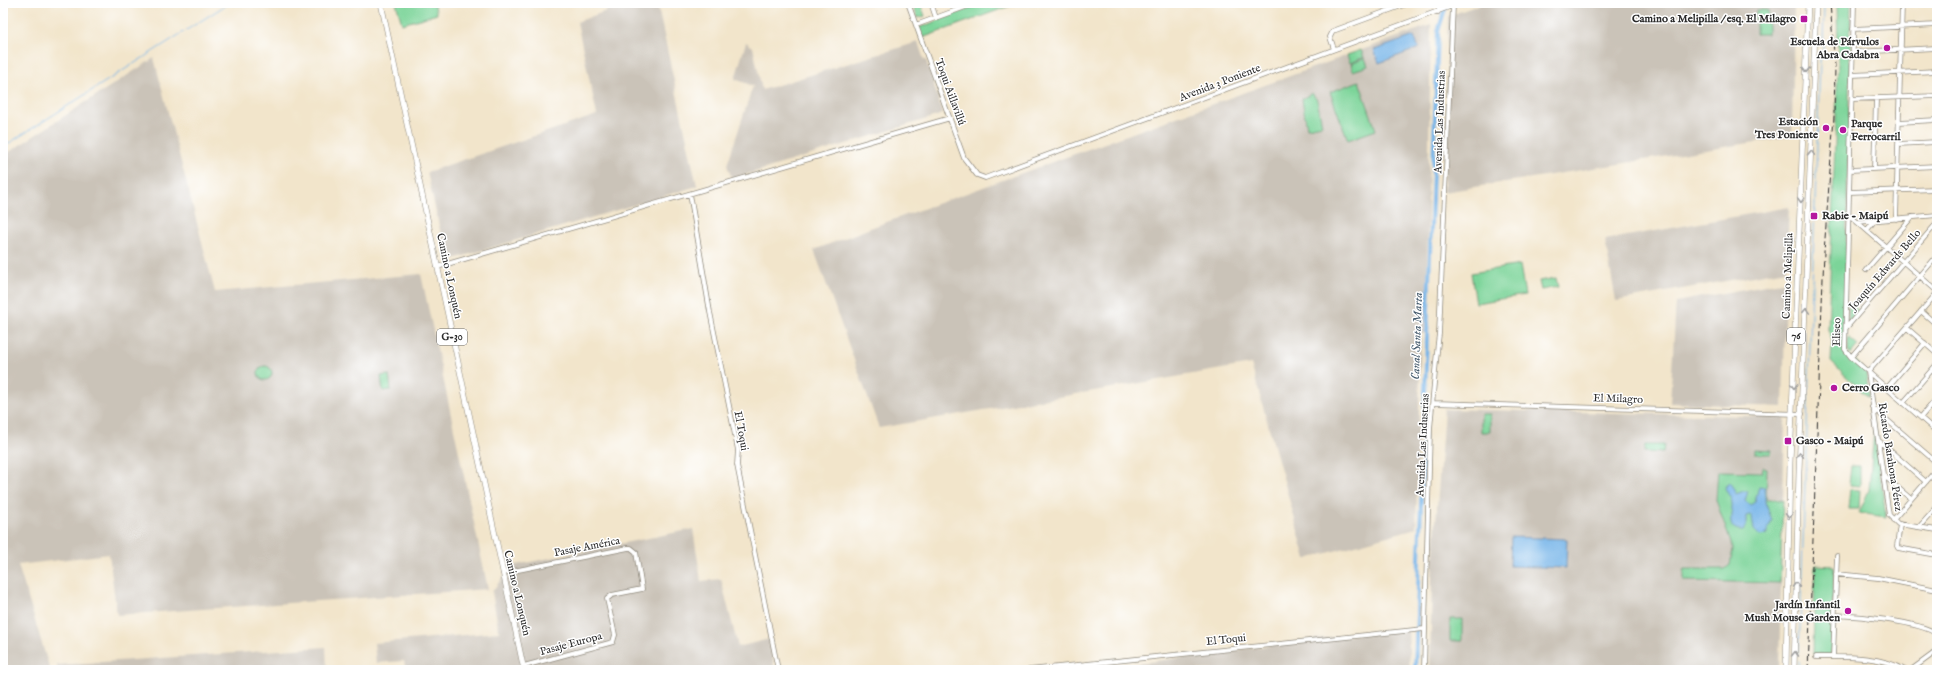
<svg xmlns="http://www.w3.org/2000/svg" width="1940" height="673" font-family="'IM FELL English',serif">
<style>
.industrial{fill:#cac3b8}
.green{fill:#7cd499;stroke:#548062}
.water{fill:#74b4e8;stroke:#50708a}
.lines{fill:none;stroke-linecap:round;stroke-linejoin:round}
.stream{stroke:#74b4e8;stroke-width:1}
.canal{stroke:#74b4e8;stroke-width:4}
.minor-casing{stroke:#8e887b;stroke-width:5.5}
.major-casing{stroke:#8e887b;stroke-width:6}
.minor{stroke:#fff;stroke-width:4}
.major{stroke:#fff;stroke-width:5}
.rail{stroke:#2b2b2b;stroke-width:1;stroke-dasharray:6 3;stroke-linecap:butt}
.oneway{stroke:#a0a0a0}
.poi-dot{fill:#b5179e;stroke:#fff;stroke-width:1.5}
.labels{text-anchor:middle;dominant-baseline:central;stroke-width:3;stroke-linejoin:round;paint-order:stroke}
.shield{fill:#fff;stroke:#6b6b6b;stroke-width:1}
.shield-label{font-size:10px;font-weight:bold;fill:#2b2b2b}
.poi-label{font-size:11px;font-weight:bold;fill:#2b2b2b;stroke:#fff;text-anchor:end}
.street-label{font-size:11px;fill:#2b2b2b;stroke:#fff}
.water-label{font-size:12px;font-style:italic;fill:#455b6d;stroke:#fff}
</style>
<rect width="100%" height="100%" fill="#fff"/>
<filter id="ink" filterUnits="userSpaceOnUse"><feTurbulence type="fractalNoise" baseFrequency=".025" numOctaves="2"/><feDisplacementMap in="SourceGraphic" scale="8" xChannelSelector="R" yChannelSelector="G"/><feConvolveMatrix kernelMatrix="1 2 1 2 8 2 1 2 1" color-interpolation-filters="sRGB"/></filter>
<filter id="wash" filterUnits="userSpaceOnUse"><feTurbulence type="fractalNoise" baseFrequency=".012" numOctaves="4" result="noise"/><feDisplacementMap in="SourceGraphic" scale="16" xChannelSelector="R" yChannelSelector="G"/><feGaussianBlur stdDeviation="0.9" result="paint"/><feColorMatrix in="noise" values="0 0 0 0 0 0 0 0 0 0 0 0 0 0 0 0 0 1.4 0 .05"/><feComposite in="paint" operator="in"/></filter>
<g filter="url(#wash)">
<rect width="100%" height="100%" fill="#f2e5cb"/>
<path class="industrial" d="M619,3H657L697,186L447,261L427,172L597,115L577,22L606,11L611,6Z
M1484,3H1794L1792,136L1444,192L1448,16Z
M1431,25L1426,333L1421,334L1416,528L1306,559L1251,364L879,428L814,250L873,227Z
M746,42L753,47L762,90L918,42L924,60H926L943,114L732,179L727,165L753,86L735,79Z
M154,58L215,292L421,274L488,589L117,615L109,554L18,565L50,670H3V156Z
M1789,207L1786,270L1616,301L1605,240Z
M1786,281L1783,407L1670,403L1676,302Z
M1444,409L1785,417L1779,670H1430L1432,578Z
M693,529L701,581L721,579L738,647L769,639L775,670H406L404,661L376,663L374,643L499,632L492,592L511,566Z
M1408,629L1410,670H1091L1315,639Z
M326,647L327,670H58L57,665Z"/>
<path class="green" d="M396,3H434L437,14L402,24Z
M911,3H920L925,16L918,18Z
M985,3H1018L922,38L918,28Z
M1837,3H1851L1844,350L1866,372L1869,398L1831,362L1832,341L1828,330L1838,63Z
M1756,10H1768V34H1756Z
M1361,50L1364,57L1350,63L1347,55Z
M1365,58L1368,66L1353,71L1351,64Z
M1359,81L1376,130L1348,140L1330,92Z
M1312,93L1317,100L1322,125L1307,128L1302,99Z
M1520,265L1525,295L1476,303L1471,273Z
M1556,278L1558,287L1541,290L1539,281Z
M1849,302L1859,311L1848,322Z
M1848,337L1858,345L1851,354L1848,351Z
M258 373a7 7 0 1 1 14 0a7 7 0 1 1-14 0Z
M389,375L391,390L383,391L381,376Z
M1481,414H1490V432H1481Z
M1874,430L1886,517L1859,513L1869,490Z
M1645,445H1664L1663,453L1644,452Z
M1754,449L1772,450L1771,454H1754Z
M1851,466H1860V486L1849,485Z
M1763,467L1767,468L1766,500H1783L1780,583L1684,581V569H1725L1730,565L1733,549L1716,500L1718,471L1762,472Z
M1850,489L1860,490L1859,509H1848Z
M1815,565L1834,566L1831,654H1813Z
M1450,619H1462V641H1450Z"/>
<path class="water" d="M1414,36L1419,48L1379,63L1374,50Z
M1730,483L1736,494L1744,491H1748L1745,501L1750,505L1755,502L1759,486L1765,487V502L1772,520L1766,535L1760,536L1754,530L1752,517L1750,515L1746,516V527L1743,531C1724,532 1733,511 1732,504C1732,497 1726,493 1725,487Z
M1511,537L1567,539L1566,568L1510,566Z"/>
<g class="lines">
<path class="stream" d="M3,147L229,3
M1799,653L1820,61L1823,50L1824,3
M1799,670V661"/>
<path class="canal" d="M1415,670L1438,31L1447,3"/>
</g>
</g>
<g filter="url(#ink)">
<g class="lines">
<defs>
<path id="minor" d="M908,3L964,158L977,175L985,178L1460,3
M931,3L936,18
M1854,3L1845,349L1851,357L1937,432
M1438,12L1440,3
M916,25L976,3
M1853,29L1937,25
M1334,49L1330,37L1333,31L1409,3
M1853,52L1937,48
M1852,75L1937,71
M1852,99L1937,96
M1899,122L1937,120
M1898,144L1937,142
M1874,169L1876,98
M1850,170L1937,166
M1849,192L1937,189
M690,194L710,312L738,450L737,465L778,670
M1849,215L1937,291
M1896,219L1902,3
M1857,222L1937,215
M1867,230L1875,220
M437,267L950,118
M1866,270L1912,217
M1921,311L1937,325
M1846,328L1937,223
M1907,328L1937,354
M1851,357L1937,256
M1868,372L1889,515L1898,524L1937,530
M1868,372L1937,293
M1887,388L1925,343
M1434,403L1802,414
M1903,403L1937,364
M1872,407L1937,463
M1921,417L1937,398
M1878,440L1926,482
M1883,475L1911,499
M1893,520L1937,469
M1900,524L1897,546L1898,548L1937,555
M1919,527L1937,507
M503,573L628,548H631L636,552L642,589L612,595L607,599L615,635L613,642L524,666
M1836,574L1878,578L1937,590
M1835,615C1858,616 1919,621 1937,634
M1816,657C1844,657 1880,655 1905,670
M1833,657L1837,556
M1029,670L1424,629
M1424,670L1430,429C1433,397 1435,366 1439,334L1453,5
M1911,670L1937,651"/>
<path id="major" d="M381,3L524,670
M1786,670L1790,463L1808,3
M1794,670L1799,472L1816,3"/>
</defs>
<use href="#minor" class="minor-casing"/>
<use href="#major" class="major-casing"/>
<use href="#minor" class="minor"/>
<use href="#major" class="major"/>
<path class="rail" d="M1808,670L1824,252L1834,117L1835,66L1830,3"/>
</g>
<defs><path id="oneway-chevron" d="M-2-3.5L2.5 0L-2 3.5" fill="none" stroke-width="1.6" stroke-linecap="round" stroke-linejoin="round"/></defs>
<g class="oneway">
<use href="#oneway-chevron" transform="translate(1806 70) rotate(92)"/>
<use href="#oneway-chevron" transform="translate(1811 153) rotate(-88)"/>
<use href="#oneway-chevron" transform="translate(1801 200) rotate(92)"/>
<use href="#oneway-chevron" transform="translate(1806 311) rotate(-88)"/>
<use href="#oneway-chevron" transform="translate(1794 386) rotate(92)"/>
<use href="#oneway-chevron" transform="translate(1800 455) rotate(-87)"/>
<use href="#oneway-chevron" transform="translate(1789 516) rotate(91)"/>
<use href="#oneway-chevron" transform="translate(1796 585) rotate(-89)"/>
<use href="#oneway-chevron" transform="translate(1795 654) rotate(-89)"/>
</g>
</g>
<g class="poi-dot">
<rect x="1800" y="15" width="8" height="8" rx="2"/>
<circle cx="1887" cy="48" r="4"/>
<circle cx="1826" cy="128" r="4"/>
<circle cx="1843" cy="130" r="4"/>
<rect x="1810" y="212" width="8" height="8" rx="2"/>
<circle cx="1834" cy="388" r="4"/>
<rect x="1784" y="437" width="8" height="8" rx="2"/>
<circle cx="1848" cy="611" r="4"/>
</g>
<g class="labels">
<g class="shield">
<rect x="1787" y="328" width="18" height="16" rx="3"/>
<rect x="437" y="329" width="30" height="16" rx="3"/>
</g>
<g class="shield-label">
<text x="1796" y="336">76</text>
<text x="452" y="337">G-30</text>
</g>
<g class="poi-label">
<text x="1796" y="19">Camino a Melipilla / esq. El Milagro</text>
<text x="1879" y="42">Escuela de Párvulos<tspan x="1879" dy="13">Abra Cadabra</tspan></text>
<text x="1818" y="122">Estación<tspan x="1818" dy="13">Tres Poniente</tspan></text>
<text x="1851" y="124" text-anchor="start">Parque<tspan x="1851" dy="13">Ferrocarril</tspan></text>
<text x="1822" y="216" text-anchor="start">Rabie - Maipú</text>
<text x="1842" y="388" text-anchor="start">Cerro Gasco</text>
<text x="1796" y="441" text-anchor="start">Gasco - Maipú</text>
<text x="1840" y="605">Jardín Infantil<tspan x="1840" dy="13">Mush Mouse Garden</tspan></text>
</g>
<g class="street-label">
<text transform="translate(1220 83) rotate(-21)">Avenida 3 Poniente</text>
<text transform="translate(950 92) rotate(70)">Toqui Aillavillú</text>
<text transform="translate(1440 122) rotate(-88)">Avenida Las Industrias</text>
<text transform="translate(1885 270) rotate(-49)">Joaquín Edwards Bello</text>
<text transform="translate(449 276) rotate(78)">Camino a Lonquén</text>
<text transform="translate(1788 276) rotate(-88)">Camino a Melipilla</text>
<text transform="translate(1837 332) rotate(-89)">Eliseo</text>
<text transform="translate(1618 399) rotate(2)">El Milagro</text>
<text transform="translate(741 431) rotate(80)">El Toqui</text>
<text transform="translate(1423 445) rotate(-87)">Avenida Las Industrias</text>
<text transform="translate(1890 457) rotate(81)">Ricardo Barahona Pérez</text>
<text transform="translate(587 547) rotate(-11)">Pasaje América</text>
<text transform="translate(517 593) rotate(77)">Camino a Lonquén</text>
<text transform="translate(1226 640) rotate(-6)">El Toqui</text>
<text transform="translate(571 644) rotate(-15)">Pasaje Europa</text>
</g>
<g class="water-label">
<text transform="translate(1417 336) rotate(-88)">Canal Santa Marta</text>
</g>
</g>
<rect width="1940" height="673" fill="none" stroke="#fff" stroke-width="16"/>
</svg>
